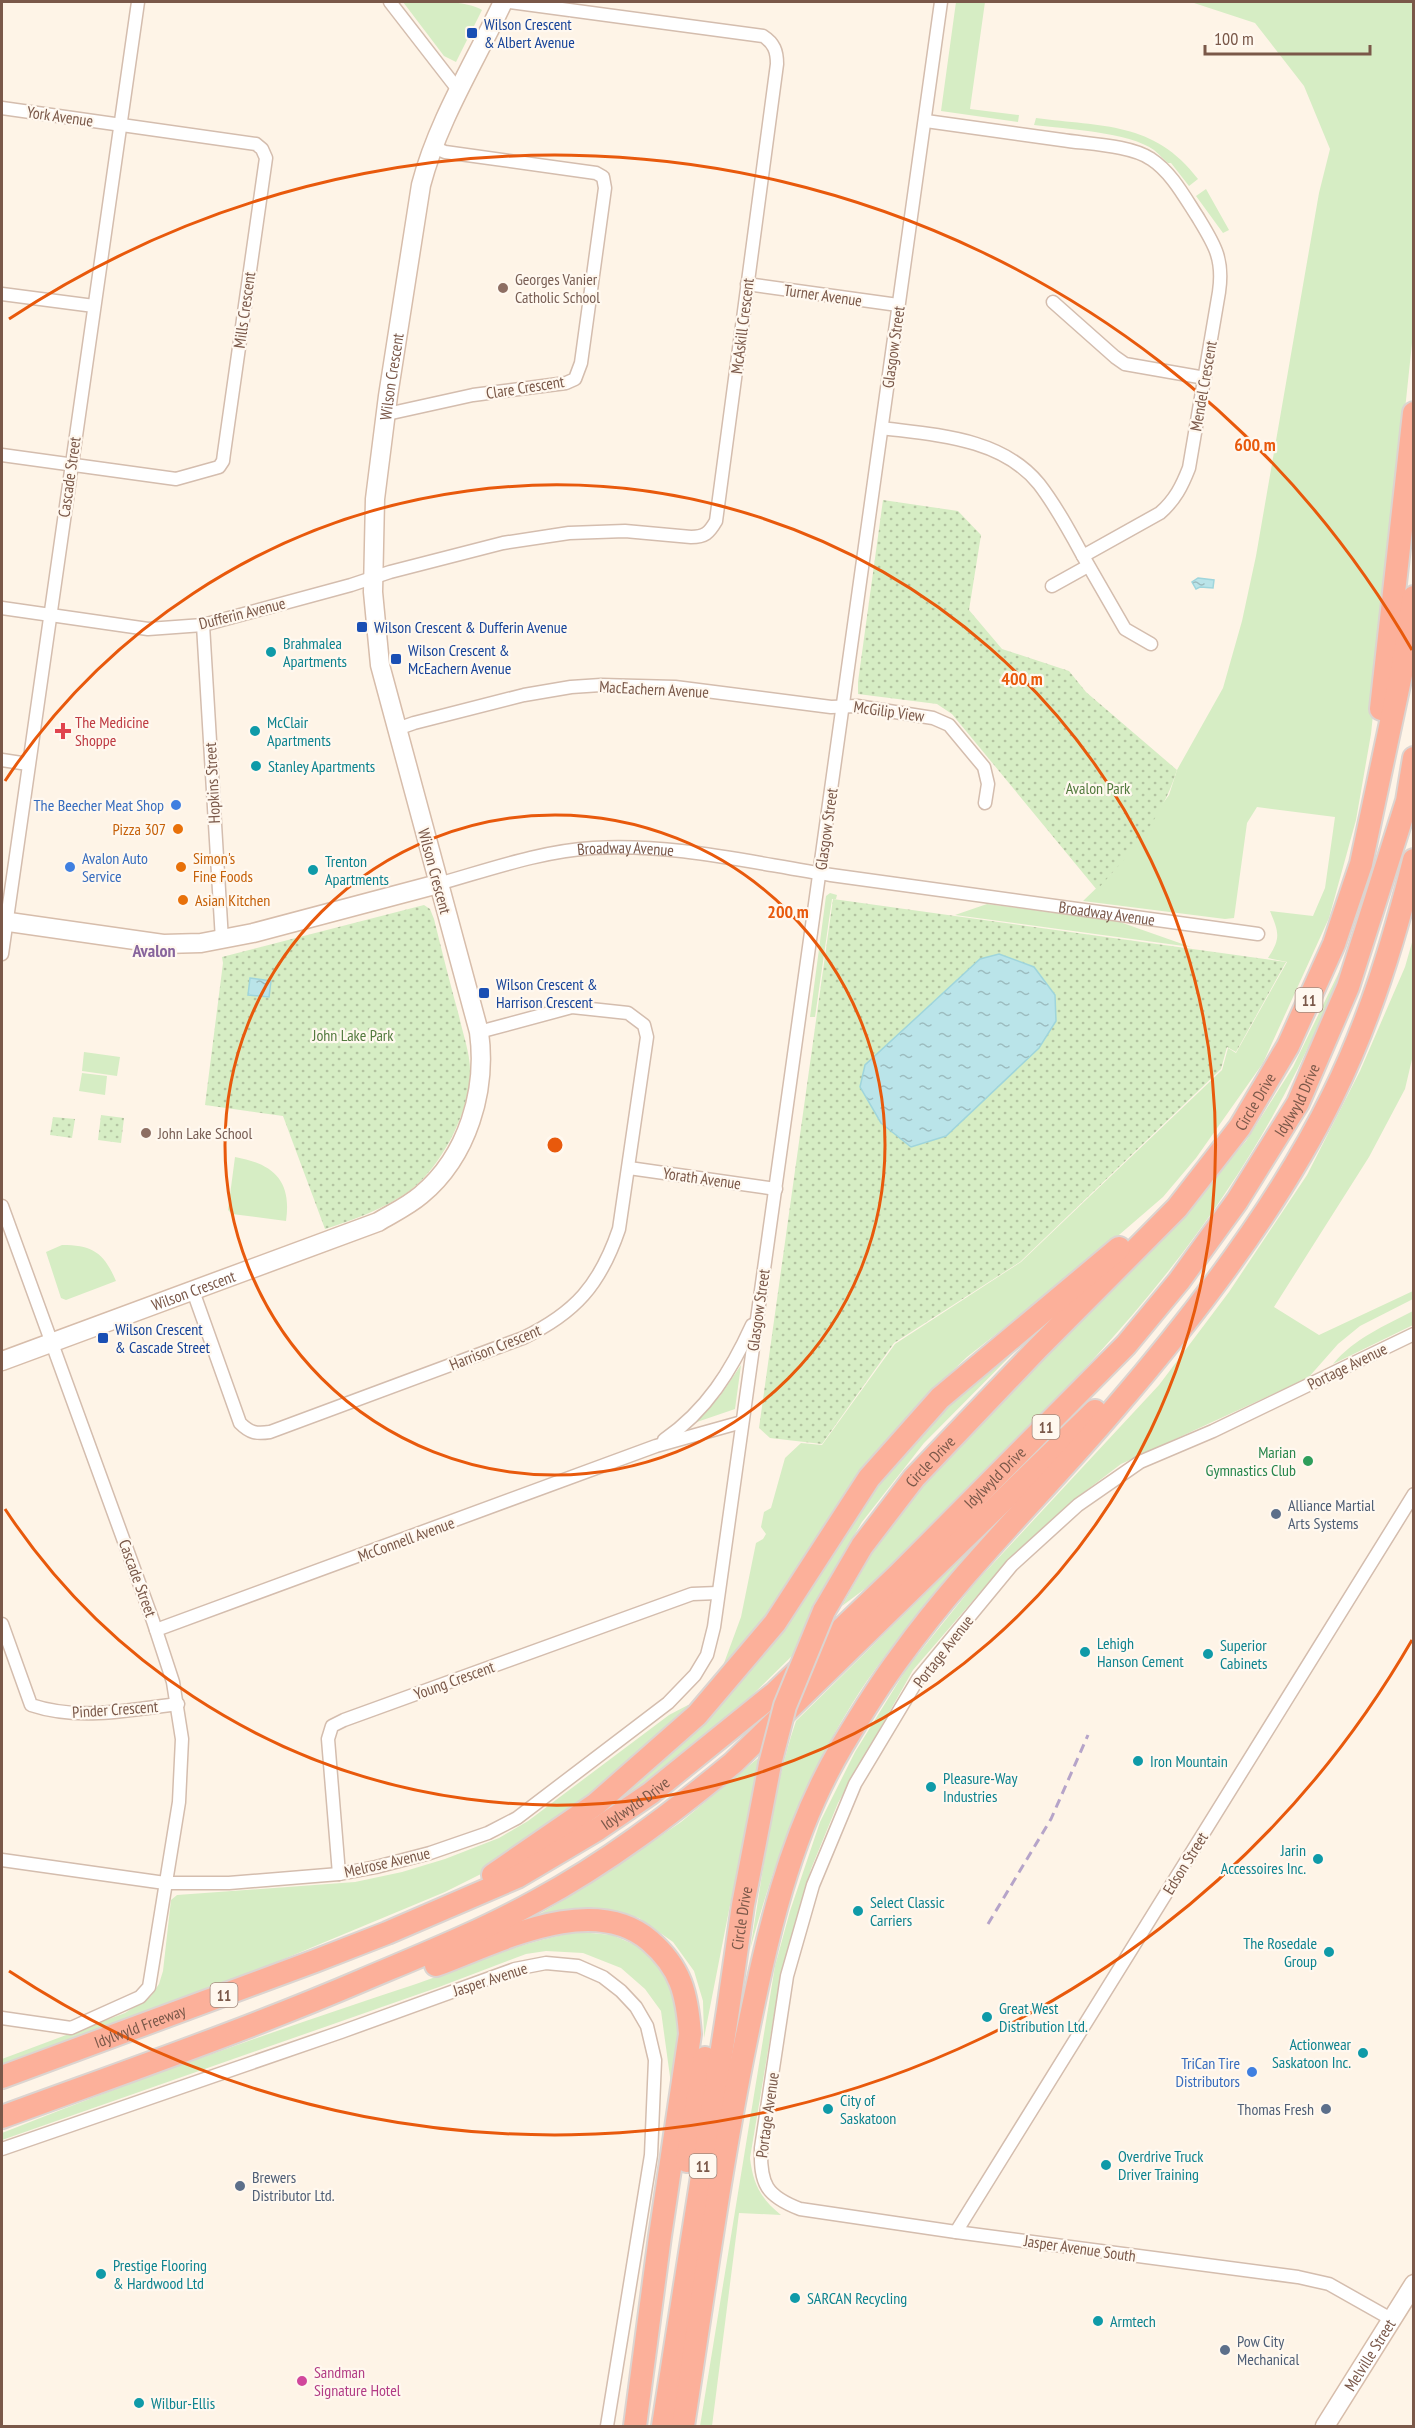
<svg xmlns="http://www.w3.org/2000/svg" width="1415" height="2428" font-family="'PT Sans Narrow',sans-serif">
<style>
.grass{fill:#d6edc4}
.park{fill:url(#park-dots)}
.water{fill:url(#water-ripples);stroke:#9fd5dc;stroke-width:1.5}
.lines{fill:none;stroke-linecap:round;stroke-linejoin:round}
.street-casing{stroke:#d4bdae;stroke-width:15}
.secondary-casing{stroke:#d7bdab;stroke-width:21}
.highway-casing{stroke:#dcd4d0;stroke-width:26}
.street{stroke:#fff;stroke-width:12}
.secondary{stroke:#fff;stroke-width:18}
.highway{stroke:#fcb09a;stroke-width:22}
.rail{stroke:#b6a4c9;stroke-width:3;stroke-dasharray:9 6;stroke-linecap:butt}
.highway-bridge-casing{stroke:#dcd4d0;stroke-width:26;stroke-linecap:butt}
.highway-bridge{stroke:#fcb09a;stroke-width:22}
.ring{fill:none;stroke:#e8590c;stroke-width:3}
.transit-dot{fill:#1a4fb4;stroke:#fff8ef;stroke-width:2}
.education-dot{fill:#8d6e63;stroke:#fff8ef;stroke-width:2}
.culture-dot{fill:#0f9aa8;stroke:#fff8ef;stroke-width:2}
.health-dot{fill:#e0444e;stroke:#fff8ef;stroke-width:2}
.shop-dot{fill:#3f7fe0;stroke:#fff8ef;stroke-width:2}
.food-dot{fill:#e8710a;stroke:#fff8ef;stroke-width:2}
.leisure-dot{fill:#2e9e5b;stroke:#fff8ef;stroke-width:2}
.service-dot{fill:#5c6f8a;stroke:#fff8ef;stroke-width:2}
.hotel-dot{fill:#d1479c;stroke:#fff8ef;stroke-width:2}
.labels{text-anchor:middle;dominant-baseline:central;stroke-width:4.5;stroke-linejoin:round;paint-order:stroke}
.shield{fill:#fff8ef;stroke:#a2887b;stroke-width:1.5}
.shield-label{font-size:15px;font-weight:bold;fill:#7a5849}
.transit-label{font-size:16px;fill:#164399;stroke:#fff8ef;text-anchor:start}
.street-label{font-size:16px;fill:#7a5849;stroke:#fff8ef}
.education-label{font-size:16px;fill:#785e54;stroke:#fff8ef;text-anchor:start}
.culture-label{font-size:16px;fill:#0d838f;stroke:#fff8ef;text-anchor:start}
.health-label{font-size:16px;fill:#be3a42;stroke:#fff8ef;text-anchor:start}
.park-label{font-size:16px;fill:#527a3d;stroke:#fff8ef}
.shop-label{font-size:16px;fill:#366cbe;stroke:#fff8ef;text-anchor:end}
.food-label{font-size:16px;fill:#c56008;stroke:#fff8ef;text-anchor:start}
.leisure-label{font-size:16px;fill:#27864d;stroke:#fff8ef;text-anchor:end}
.service-label{font-size:16px;fill:#4e5e75;stroke:#fff8ef;text-anchor:start}
.hotel-label{font-size:16px;fill:#b23c85;stroke:#fff8ef;text-anchor:start}
.neighbourhood-label{font-size:18px;font-weight:bold;fill:#88659d;stroke:#fff8ef}
.centre{fill:#e8590c;stroke:#fff8ef;stroke-width:3}
.ring-label{font-size:18px;text-anchor:middle;font-weight:bold;fill:#e8590c;stroke:#fff8ef;stroke-width:4.5;stroke-linejoin:round;paint-order:stroke}
</style>
<defs>
<pattern id="park-dots" width="8" height="8" patternUnits="userSpaceOnUse" patternTransform="scale(1.5)"><rect width="8" height="8" fill="#d6edc4"/><path d="M2 2h.1M6 6h.1" fill="none" stroke="#b3c3a1" stroke-width="1.8" stroke-linecap="round"/></pattern>
<pattern id="water-ripples" width="26" height="14" patternUnits="userSpaceOnUse" patternTransform="scale(1.5)"><rect width="26" height="14" fill="#bae4e9"/><path d="M2 4q2-2 4 0t4 0M15 11q2-2 4 0t4 0" fill="none" stroke="#9cbcbf"/></pattern>
</defs>
<rect width="100%" height="100%" fill="#fef4e7"/>
<path class="grass" d="M403,2C421,0 468,0 482,10L456,62L444,56Z
M956,2H985L970,109L1019,115L1018,122L941,111Z
M1191,2H1412L1414,4L1412,343L1371,734L1356,820L1329,918L1263,1063L1196,1158L1163,1197L1083,1266L967,1357L920,1402L889,1443L796,1578L720,1674L741,1617L756,1543L763,1539L766,1534L761,1527L764,1512L771,1508L785,1458L801,1443L822,1445L895,1344L1021,1262L1222,1070L1228,1048L1236,1053L1287,962L1268,958C1281,938 1279,933 1270,911L1313,916L1325,888L1335,817L1257,807L1247,823L1234,918L1225,919L1083,901L1112,873L1169,795L1177,770L1223,688L1242,621L1256,556L1319,193L1330,149L1304,86L1255,23Z
M1036,118C1102,127 1154,121 1198,179L1189,186L1171,163H1168C1163,159 1159,154 1154,150C1129,132 1066,129 1034,125Z
M1206,189L1229,230L1223,233L1196,196Z
M830,893L837,895L836,899H832L815,1017H810L826,896Z
M987,904L1117,921L1191,947L955,915Z
M1413,939V1055L1405,1089L1369,1157L1274,1307L1319,1335L1413,1291V1299L1360,1326L1338,1344L1308,1378L1121,1464L1079,1496L1002,1567L913,1670L838,1803L811,1869L781,1973L750,2158C753,2184 761,2199 781,2215L739,2213L712,2426H700L775,1966L790,1911L820,1822L855,1752L907,1668L976,1582L1159,1385L1229,1292L1307,1175L1360,1071L1405,967Z
M1354,941C1320,1028 1279,1114 1226,1192C1129,1338 997,1458 874,1582L842,1606L876,1546L916,1490L1158,1242L1246,1141L1293,1067Z
M84,1052L120,1057L117,1076L82,1071Z
M82,1073L107,1076L105,1095L79,1091Z
M235,1157C273,1164 292,1180 286,1221L232,1214L228,1210Z
M62,1245C93,1245 104,1253 116,1281L66,1300L61,1298L46,1252Z
M1066,1300L924,1443L862,1522L826,1584L796,1652L725,1722L663,1773L596,1817L845,1532L914,1438L937,1411Z
M1413,1311V1325L1333,1364C1355,1338 1384,1326 1413,1311Z
M741,1365L735,1409L694,1423L720,1396Z
M994,1526C945,1584 892,1640 852,1704C805,1779 773,1864 750,1950C763,1874 771,1795 796,1721Z
M688,1705H694L610,1783L491,1869L445,1892L202,1993L2,2070V2059L125,2013L151,1996L159,1984L163,1971L171,1900L177,1895L355,1882L402,1872L445,1859L499,1838L528,1821L669,1715Z
M763,1754L730,1905L704,2038L703,2001L694,1971L673,1942L639,1918L605,1910H571L539,1918L538,1915L587,1886L681,1822Z
M580,1932L612,1935L645,1949L668,1971L682,2033L671,2084L661,2011L645,1989L621,1968L583,1953L546,1951L526,1954L439,1987L2,2140V2133C138,2079 276,2030 416,1984C471,1966 522,1940 580,1932Z"/>
<path class="park" d="M883,500L958,511L981,535L969,610L1002,649L1069,671L1086,692L1177,770C1161,821 1132,851 1097,890L952,714L937,704L858,694V682Z
M833,899L1286,962L1236,1052L1227,1047L1221,1069L1020,1262L894,1343L822,1444L770,1438L759,1428Z
M424,905L430,909L434,919C442,951 450,984 459,1016C463,1035 471,1055 470,1074C469,1114 440,1169 408,1192C383,1209 354,1220 325,1229L283,1116L205,1105L223,963L222,957Z
M101,1115L124,1118L121,1143L98,1140Z
M53,1117L75,1119L72,1138L50,1135Z"/>
<path class="water" d="M1198,578L1214,580L1213,588L1200,587L1196,589L1192,582Z
M999,954L1034,967L1055,995L1056,1021L1039,1048L946,1136L911,1147L881,1123L860,1087L865,1065L980,959Z
M250,978L271,981L269,997L248,995Z"/>
<g class="lines">
<defs>
<g id="street">
<path d="M390,2L459,91"/>
<path d="M2,108L256,144L262,149L266,158L224,453L223,461L219,467L176,479L2,455"/>
<path d="M747,284L898,305"/>
<path d="M2,294L94,306"/>
<path d="M1053,302L1115,357L1125,364L1205,378"/>
<path d="M387,414L473,395L566,383L575,379L581,363L605,188L603,177L596,173L445,152L433,147"/>
<path d="M882,428C936,435 1002,438 1039,484C1056,506 1070,532 1083,556L1160,513C1175,500 1182,486 1189,468L1219,292C1224,258 1214,244 1197,216C1184,196 1171,172 1151,159C1131,145 1087,144 1062,140C1017,134 971,127 926,121"/>
<path d="M1083,556L1125,629L1151,644"/>
<path d="M1052,586L1088,566"/>
<path d="M2,608L148,629L203,625L351,585L390,572L503,543L569,533L625,531L691,537C705,537 709,533 716,521L777,64C777,51 774,43 763,36L510,2"/>
<path d="M203,625L222,940"/>
<path d="M397,729L414,723L524,695L571,687L601,685L675,687L831,707L857,706L933,718L949,725L984,767L988,784L985,803"/>
<path d="M2,760L28,764"/>
<path id="s1" d="M438,884C488,870 541,851 593,848C673,843 752,863 831,875C974,895 1116,914 1258,934"/>
<path d="M2,954L138,2"/>
<path d="M629,1168L776,1189"/>
<path d="M2,1206L153,1621L173,1682L182,1739L179,1802L149,1987L140,1997L71,2028L2,2018"/>
<path d="M193,1291L240,1423C250,1433 256,1434 270,1432L523,1338C575,1313 600,1285 619,1229L647,1037L644,1025L628,1013L572,1007L479,1032"/>
<path d="M664,1440C707,1410 731,1371 752,1325"/>
<path d="M2,1624L31,1705C79,1721 129,1710 178,1704"/>
<path d="M156,1630L656,1446L742,1422"/>
<path d="M2,1860L165,1883H229L339,1874L376,1867L430,1853L488,1833L517,1818L668,1703L695,1675L707,1655L714,1627L941,2"/>
<path d="M339,1874L328,1739L332,1726L344,1720L692,1594L718,1593"/>
<path d="M2,2149L341,2032L515,1969L546,1963L578,1966L603,1977L621,1991L636,2007L647,2026L655,2060L651,2155L607,2426"/>
<path d="M956,2232L1414,1494"/>
<path d="M1391,2319L1329,2284L1298,2277L956,2232L800,2209C766,2196 760,2184 761,2148L787,1976L813,1885L855,1784L918,1679L1012,1565L1078,1505L1140,1462L1213,1431L1414,1334"/>
</g>
<g id="secondary">
<path d="M2,921L163,944L201,943L253,933L438,884"/>
<path id="s2" d="M2,1361L378,1222C393,1213 408,1206 421,1195C468,1156 487,1090 479,1032L380,665L373,592L375,499L388,396L421,185C438,120 475,62 503,2"/>
<path id="s3" d="M1325,2426L1414,2284"/>
</g>
<g id="highway">
<path d="M1381,709L1414,413"/>
<path id="s4" d="M824,1611L862,1546L914,1478L1037,1349L1177,1208L1240,1127L1288,1046L1334,944L1361,864L1402,670L1414,597"/>
<path d="M493,1875L596,1804L697,1715L775,1623L869,1478L940,1398L1119,1248"/>
<path d="M436,1965C496,1943 592,1891 650,1941C681,1968 687,1994 690,2034L660,2236L635,2426"/>
<path id="s5" d="M2,2077L315,1961L387,1933L517,1877L598,1829L651,1793L776,1692L898,1575L1126,1345L1179,1281L1237,1201L1298,1103L1348,987L1407,801L1414,758"/>
<path d="M2,2117C122,2073 244,2031 363,1980C422,1955 480,1932 536,1901C607,1863 671,1814 733,1763L1095,1411"/>
<path d="M687,2161L705,2058"/>
<path id="s6" d="M663,2426L728,2010L743,1905L770,1764"/>
<path d="M683,2426C703,2298 720,2168 746,2040C767,1938 788,1837 842,1746C860,1716 879,1685 900,1657C964,1568 1045,1491 1115,1408C1196,1314 1279,1206 1333,1095C1370,1020 1394,940 1414,860"/>
</g>
</defs>
<use href="#street" class="street-casing"/>
<use href="#secondary" class="secondary-casing"/>
<use href="#highway" class="highway-casing"/>
<use href="#street" class="street"/>
<use href="#secondary" class="secondary"/>
<use href="#highway" class="highway"/>
<path class="rail" d="M988,1924L1051,1819L1088,1735"/>
<defs>
<path id="highway-bridge" d="M770,1764L785,1706L824,1611"/>
</defs>
<use href="#highway-bridge" class="highway-bridge-casing"/>
<use href="#highway-bridge" class="highway-bridge"/>
</g>
<g class="ring">
<circle cx="555" cy="1145" r="330"/>
<path d="M5 781A660 660 0 1 1 5 1509"/>
<path d="M1412 1640A990 990 0 0 1 9 1971M9 319A990 990 0 0 1 1412 650"/>
</g>
<g class="transit-dot">
<rect x="466" y="27" width="12" height="12" rx="3"/>
<rect x="356" y="621" width="12" height="12" rx="3"/>
<rect x="390" y="653" width="12" height="12" rx="3"/>
<rect x="478" y="987" width="12" height="12" rx="3"/>
<rect x="97" y="1332" width="12" height="12" rx="3"/>
</g>
<g class="education-dot">
<circle cx="503" cy="288" r="6"/>
<circle cx="146" cy="1133" r="6"/>
</g>
<g class="culture-dot">
<circle cx="271" cy="652" r="6"/>
<circle cx="255" cy="731" r="6"/>
<circle cx="256" cy="766" r="6"/>
<circle cx="313" cy="870" r="6"/>
<circle cx="1085" cy="1652" r="6"/>
<circle cx="1208" cy="1654" r="6"/>
<circle cx="1138" cy="1761" r="6"/>
<circle cx="931" cy="1787" r="6"/>
<circle cx="1318" cy="1859" r="6"/>
<circle cx="858" cy="1911" r="6"/>
<circle cx="1329" cy="1952" r="6"/>
<circle cx="987" cy="2017" r="6"/>
<circle cx="1363" cy="2053" r="6"/>
<circle cx="828" cy="2109" r="6"/>
<circle cx="1106" cy="2165" r="6"/>
<circle cx="101" cy="2274" r="6"/>
<circle cx="795" cy="2298" r="6"/>
<circle cx="1098" cy="2321" r="6"/>
<circle cx="139" cy="2403" r="6"/>
</g>
<path class="health-dot" d="M60 722h6v6h6v6h-6v6h-6v-6h-6v-6h6z"/>
<g class="shop-dot">
<circle cx="176" cy="805" r="6"/>
<circle cx="70" cy="867" r="6"/>
<circle cx="1252" cy="2072" r="6"/>
</g>
<g class="food-dot">
<circle cx="178" cy="829" r="6"/>
<circle cx="181" cy="867" r="6"/>
<circle cx="183" cy="900" r="6"/>
</g>
<circle class="leisure-dot" cx="1308" cy="1461" r="6"/>
<g class="service-dot">
<circle cx="1276" cy="1514" r="6"/>
<circle cx="1326" cy="2109" r="6"/>
<circle cx="240" cy="2186" r="6"/>
<circle cx="1225" cy="2350" r="6"/>
</g>
<circle class="hotel-dot" cx="302" cy="2381" r="6"/>
<g class="labels">
<g class="shield">
<rect x="1295.5" y="988" width="27" height="24" rx="4.5"/>
<rect x="1032.5" y="1415" width="27" height="24" rx="4.5"/>
<rect x="210.5" y="1983" width="27" height="24" rx="4.5"/>
<rect x="689.5" y="2154" width="27" height="24" rx="4.5"/>
</g>
<g class="shield-label">
<text x="1309" y="1000">11</text>
<text x="1046" y="1427">11</text>
<text x="224" y="1995">11</text>
<text x="703" y="2166">11</text>
</g>
<g class="transit-label">
<text x="484" y="24">Wilson Crescent<tspan x="484" dy="18">&amp; Albert Avenue</tspan></text>
<text x="374" y="627">Wilson Crescent &amp; Dufferin Avenue</text>
<text x="408" y="650">Wilson Crescent &amp;<tspan x="408" dy="18">McEachern Avenue</tspan></text>
<text x="496" y="984">Wilson Crescent &amp;<tspan x="496" dy="18">Harrison Crescent</tspan></text>
<text x="115" y="1329">Wilson Crescent<tspan x="115" dy="18">&amp; Cascade Street</tspan></text>
</g>
<g class="street-label">
<text transform="translate(60 116) rotate(8)">York Avenue</text>
<text transform="translate(823 295) rotate(8)">Turner Avenue</text>
<text transform="translate(244 310) rotate(-82)">Mills Crescent</text>
<text transform="translate(742 326) rotate(-83)">McAskill Crescent</text>
<text transform="translate(893 347) rotate(-82)">Glasgow Street</text>
<text stroke="none"><textPath href="#s2" startOffset="1302">Wilson Crescent</textPath></text>
<text transform="translate(1203 386) rotate(-80)">Mendel Crescent</text>
<text transform="translate(525 387) rotate(-9)">Clare Crescent</text>
<text transform="translate(69 477) rotate(-82)">Cascade Street</text>
<text transform="translate(242 613) rotate(-14)">Dufferin Avenue</text>
<text transform="translate(654 689) rotate(3)">MacEachern Avenue</text>
<text transform="translate(889 711) rotate(8)">McGilip View</text>
<text transform="translate(212 783) rotate(-93)">Hopkins Street</text>
<text transform="translate(826 829) rotate(-82)">Glasgow Street</text>
<text stroke="none"><textPath href="#s1" startOffset="192">Broadway Avenue</textPath></text>
<text transform="translate(435 871) rotate(75)">Wilson Crescent</text>
<text stroke="none"><textPath href="#s1" startOffset="678">Broadway Avenue</textPath></text>
<text stroke="none"><textPath href="#s5" startOffset="1664">Idylwyld Drive</textPath></text>
<text stroke="none"><textPath href="#s4" startOffset="670">Circle Drive</textPath></text>
<text transform="translate(702 1178) rotate(8)">Yorath Avenue</text>
<text stroke="none"><textPath href="#s2" startOffset="204">Wilson Crescent</textPath></text>
<text transform="translate(758 1310) rotate(-82)">Glasgow Street</text>
<text transform="translate(495 1347) rotate(-22)">Harrison Crescent</text>
<text transform="translate(1347 1366) rotate(-26)">Portage Avenue</text>
<text stroke="none"><textPath href="#s4" startOffset="184">Circle Drive</textPath></text>
<text stroke="none"><textPath href="#s5" startOffset="1178">Idylwyld Drive</textPath></text>
<text transform="translate(406 1539) rotate(-20)">McConnell Avenue</text>
<text transform="translate(138 1578) rotate(70)">Cascade Street</text>
<text transform="translate(943 1651) rotate(-52)">Portage Avenue</text>
<text transform="translate(454 1680) rotate(-20)">Young Crescent</text>
<text transform="translate(115 1709) rotate(-4)">Pinder Crescent</text>
<text stroke="none"><textPath href="#s5" startOffset="692">Idylwyld Drive</textPath></text>
<text transform="translate(387 1862) rotate(-13)">Melrose Avenue</text>
<text transform="translate(1185 1863) rotate(-58)">Edson Street</text>
<text stroke="none"><textPath href="#s6" startOffset="514">Circle Drive</textPath></text>
<text transform="translate(490 1979) rotate(-18)">Jasper Avenue</text>
<text stroke="none"><textPath href="#s5" startOffset="147">Idylwyld Freeway</textPath></text>
<text transform="translate(767 2115) rotate(-82)">Portage Avenue</text>
<text transform="translate(1080 2248) rotate(8)">Jasper Avenue South</text>
<text stroke="none"><textPath href="#s3" startOffset="84">Melville Street</textPath></text>
</g>
<g class="education-label">
<text x="515" y="279">Georges Vanier<tspan x="515" dy="18">Catholic School</tspan></text>
<text x="158" y="1133">John Lake School</text>
</g>
<g class="culture-label">
<text x="283" y="643">Brahmalea<tspan x="283" dy="18">Apartments</tspan></text>
<text x="267" y="722">McClair<tspan x="267" dy="18">Apartments</tspan></text>
<text x="268" y="766">Stanley Apartments</text>
<text x="325" y="861">Trenton<tspan x="325" dy="18">Apartments</tspan></text>
<text x="1097" y="1643">Lehigh<tspan x="1097" dy="18">Hanson Cement</tspan></text>
<text x="1220" y="1645">Superior<tspan x="1220" dy="18">Cabinets</tspan></text>
<text x="1150" y="1761">Iron Mountain</text>
<text x="943" y="1778">Pleasure-Way<tspan x="943" dy="18">Industries</tspan></text>
<text x="1306" y="1850" text-anchor="end">Jarin<tspan x="1306" dy="18">Accessoires Inc.</tspan></text>
<text x="870" y="1902">Select Classic<tspan x="870" dy="18">Carriers</tspan></text>
<text x="1317" y="1943" text-anchor="end">The Rosedale<tspan x="1317" dy="18">Group</tspan></text>
<text x="999" y="2008">Great West<tspan x="999" dy="18">Distribution Ltd.</tspan></text>
<text x="1351" y="2044" text-anchor="end">Actionwear<tspan x="1351" dy="18">Saskatoon Inc.</tspan></text>
<text x="840" y="2100">City of<tspan x="840" dy="18">Saskatoon</tspan></text>
<text x="1118" y="2156">Overdrive Truck<tspan x="1118" dy="18">Driver Training</tspan></text>
<text x="113" y="2265">Prestige Flooring<tspan x="113" dy="18">&amp; Hardwood Ltd</tspan></text>
<text x="807" y="2298">SARCAN Recycling</text>
<text x="1110" y="2321">Armtech</text>
<text x="151" y="2403">Wilbur-Ellis</text>
</g>
<g class="health-label">
<text x="75" y="722">The Medicine<tspan x="75" dy="18">Shoppe</tspan></text>
</g>
<g class="park-label">
<text x="1098" y="788">Avalon Park</text>
<text x="353" y="1035">John Lake Park</text>
</g>
<g class="shop-label">
<text x="164" y="805">The Beecher Meat Shop</text>
<text x="82" y="858" text-anchor="start">Avalon Auto<tspan x="82" dy="18">Service</tspan></text>
<text x="1240" y="2063">TriCan Tire<tspan x="1240" dy="18">Distributors</tspan></text>
</g>
<g class="food-label">
<text x="166" y="829" text-anchor="end">Pizza 307</text>
<text x="193" y="858">Simon's<tspan x="193" dy="18">Fine Foods</tspan></text>
<text x="195" y="900">Asian Kitchen</text>
</g>
<g class="leisure-label">
<text x="1296" y="1452">Marian<tspan x="1296" dy="18">Gymnastics Club</tspan></text>
</g>
<g class="service-label">
<text x="1288" y="1505">Alliance Martial<tspan x="1288" dy="18">Arts Systems</tspan></text>
<text x="1314" y="2109" text-anchor="end">Thomas Fresh</text>
<text x="252" y="2177">Brewers<tspan x="252" dy="18">Distributor Ltd.</tspan></text>
<text x="1237" y="2341">Pow City<tspan x="1237" dy="18">Mechanical</tspan></text>
</g>
<g class="hotel-label">
<text x="314" y="2372">Sandman<tspan x="314" dy="18">Signature Hotel</tspan></text>
</g>
<g class="neighbourhood-label">
<text x="154" y="950">Avalon</text>
</g>
</g>
<circle cx="555" cy="1145" r="9" class="centre"/>
<g class="ring-label">
<text x="1255" y="451">600 m</text>
<text x="1022" y="685">400 m</text>
<text x="788" y="918">200 m</text>
</g>
<rect width="1415" height="2428" fill="none" stroke="#7a5849" stroke-width="6"/>
<path d="M1205 45v9h165v-9" fill="none" stroke="#7a5849" stroke-width="3"/>
<text x="1214" y="45" font-size="18" fill="#7a5849" stroke="#fff8ef" stroke-width="4.5" paint-order="stroke">100 m</text>
</svg>
